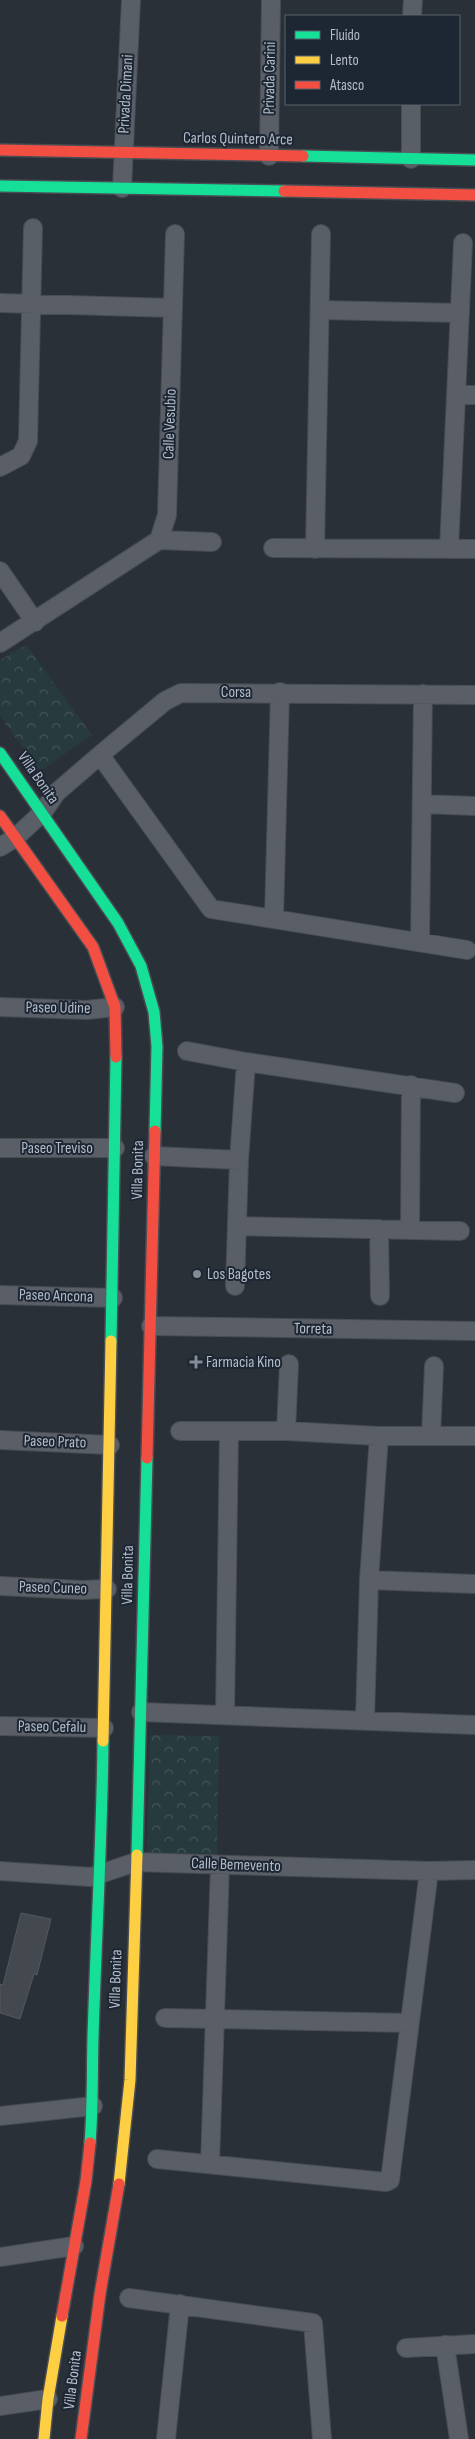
<svg xmlns="http://www.w3.org/2000/svg" width="475" height="2439" font-family="'Sofia Sans Condensed',sans-serif">
<style>
.forest{fill:url(#forest-crowns)}
.building{fill:#444950;stroke:#52575f}
.lines{fill:none;stroke-linecap:round;stroke-linejoin:round}
.street-casing{stroke:#484c53;stroke-width:20}
.fast-casing{stroke:#484c53;stroke-width:14}
.slow-casing{stroke:#484c53;stroke-width:14}
.jam-casing{stroke:#484c53;stroke-width:14}
.street{stroke:#5a5e66;stroke-width:18}
.fast{stroke:#16e098;stroke-width:11}
.slow{stroke:#ffcf43;stroke-width:11}
.jam{stroke:#f24e42;stroke-width:11}
.poi-dot{fill:#848b96;stroke:#1d2633;stroke-width:2}
.labels{text-anchor:middle;dominant-baseline:central;stroke-width:4;stroke-linejoin:round;paint-order:stroke}
.street-label{font-size:16px;fill:#b4bcc9;stroke:#1d2633}
.poi-label{font-size:16px;fill:#b4bcc9;stroke:#1d2633;text-anchor:start}
</style>
<defs>
<pattern id="forest-crowns" width="20" height="18" patternUnits="userSpaceOnUse" patternTransform="scale(1.25)"><rect width="20" height="18" fill="#273a3e"/><path d="M2 6a3 3 0 1 1 6 0M12 15a3 3 0 1 1 6 0" fill="none" stroke="#445559"/></pattern>
</defs>
<rect width="100%" height="100%" fill="#2a3038"/>
<path class="forest" d="M26,645L92,735L40,771L0,716V660Z
M150,1735L219,1736L217,1855L147,1853Z"/>
<path class="building" d="M21,1913L51,1919L37,1975L34,1974L20,2019L0,2013V1984L3,1985Z"/>
<g class="lines">
<defs>
<path id="street" d="M412,16L413,0
M269,156L271,0
M411,159V104
M122,188L131,0
M0,303L173,308
M320,310L460,313
M456,395H475
M0,467L21,456L28,441L33,228
M159,540L167,515L175,234
M273,548L475,549
M315,549L321,234
M449,549L463,243
M0,571L35,622
M0,643L159,540L212,542
M100,755L211,909L467,950
M422,804L475,806
M0,847L15,838L43,812L56,793L100,755L165,701L181,693L475,695
M274,918L280,692
M420,942L423,694
M0,1007L87,1010L115,1007
M187,1051L246,1062L455,1093
M0,1148H115
M154,1156L239,1160
M237,1226L460,1231
M379,1229L380,1296
M410,1230L411,1085
M235,1286L239,1160L246,1062
M0,1295L113,1298
M151,1326L475,1331
M180,1431H286L379,1436H475
M286,1431L289,1364
M431,1436L434,1366
M0,1440L110,1445
M369,1580L475,1584
M0,1586L81,1590L107,1589
M141,1712L475,1725
M225,1714L229,1431
M365,1719L369,1580L379,1436
M0,1726L104,1728
M0,1871L91,1877L136,1862L429,1871L475,1870
M165,2018L409,2023
M0,2116L93,2106
M157,2159L386,2182L390,2180L429,1871
M210,2164L220,1865
M0,2257L74,2246
M129,2298L313,2323L322,2439
M445,2345L459,2439
M406,2348L475,2344
M0,2406L48,2399
M166,2439L180,2304"/>
<path id="fast" d="M303,156L475,160
M0,186L284,191
M0,753L118,923L141,966L154,1012L157,1046L155,1131
M111,1341L116,1057
M137,1855L147,1458
M90,2143C93,2107 92,2072 93,2037C96,1938 102,1840 103,1741"/>
<path id="slow" d="M103,1741L111,1341
M119,2184L130,2080L137,1855
M44,2439L48,2399L62,2316"/>
<path id="jam" d="M0,150L303,156
M284,191L475,195
M0,816L93,947L115,1007L116,1057
M147,1458L155,1131
M62,2316L86,2181L90,2143
M81,2439L100,2294L119,2184"/>
</defs>
<use href="#street" class="street-casing"/>
<use href="#fast" class="fast-casing"/>
<use href="#slow" class="slow-casing"/>
<use href="#jam" class="jam-casing"/>
<use href="#street" class="street"/>
<use href="#fast" class="fast"/>
<use href="#slow" class="slow"/>
<use href="#jam" class="jam"/>
</g>
<g class="poi-dot">
<circle cx="197" cy="1274" r="5"/>
<path d="M193.5 1354.5h5v5h5v5h-5v5h-5v-5h-5v-5h5z"/>
</g>
<g class="labels">
<g class="street-label">
<text transform="translate(270 78) rotate(-89)">Privada Carini</text>
<text transform="translate(126 94) rotate(-87)">Privada Dimani</text>
<text transform="translate(238 139) rotate(1)">Carlos Quintero Arce</text>
<text transform="translate(170 424) rotate(-88)">Calle Vesubio</text>
<text x="236" y="692">Corsa</text>
<text transform="translate(38 778) rotate(55)">Villa Bonita</text>
<text transform="translate(58 1008) rotate(1)">Paseo Udine</text>
<text x="57" y="1148">Paseo Treviso</text>
<text transform="translate(138 1170) rotate(-89)">Villa Bonita</text>
<text transform="translate(56 1296) rotate(2)">Paseo Ancona</text>
<text transform="translate(313 1329) rotate(1)">Torreta</text>
<text transform="translate(55 1442) rotate(2)">Paseo Prato</text>
<text transform="translate(128 1575) rotate(-89)">Villa Bonita</text>
<text transform="translate(53 1588) rotate(2)">Paseo Cuneo</text>
<text transform="translate(52 1727) rotate(1)">Paseo Cefalu</text>
<text transform="translate(236 1865) rotate(2)">Calle Bemevento</text>
<text transform="translate(116 1979) rotate(-88)">Villa Bonita</text>
<text transform="translate(73 2380) rotate(-83)">Villa Bonita</text>
</g>
<g class="poi-label">
<text x="207" y="1274">Los Bagotes</text>
<text x="206" y="1362">Farmacia Kino</text>
</g>
</g>
<rect x="285" y="15" width="175" height="90" fill="#1d2633" stroke="#59626f"/>
<rect x="295" y="31" width="25" height="8" fill="#16e098" stroke="#59626f"/>
<text x="330" y="40" font-size="15" fill="#b4bcc9">Fluido</text>
<rect x="295" y="56" width="25" height="8" fill="#ffcf43" stroke="#59626f"/>
<text x="330" y="65" font-size="15" fill="#b4bcc9">Lento</text>
<rect x="295" y="81" width="25" height="8" fill="#f24e42" stroke="#59626f"/>
<text x="330" y="90" font-size="15" fill="#b4bcc9">Atasco</text>
</svg>
